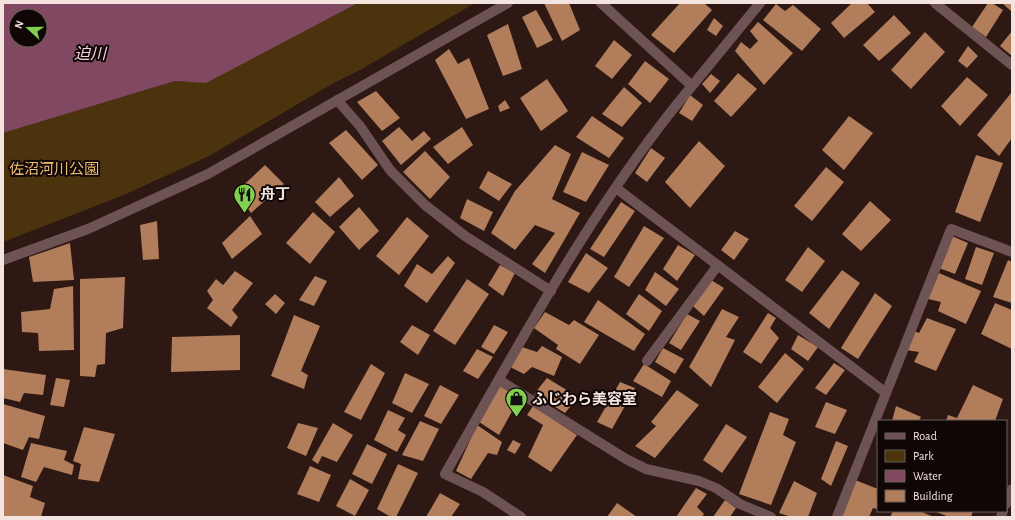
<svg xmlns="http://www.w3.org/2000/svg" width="1015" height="520" font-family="'Alegreya Sans','Noto Sans JP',sans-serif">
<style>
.green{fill:#4b330e}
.water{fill:#814961;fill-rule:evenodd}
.building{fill:#b27d5a}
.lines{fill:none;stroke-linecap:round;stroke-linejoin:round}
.street{stroke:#6e5355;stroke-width:10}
.labels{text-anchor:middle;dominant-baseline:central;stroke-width:4;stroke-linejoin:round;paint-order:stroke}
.park-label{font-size:15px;fill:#f3bd72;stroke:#0f0605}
.poi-label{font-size:15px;font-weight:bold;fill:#f3e4e0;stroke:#0f0605;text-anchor:start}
.water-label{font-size:16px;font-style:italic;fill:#f4cfdd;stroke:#0f0605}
</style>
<rect width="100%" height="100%" fill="#2d1814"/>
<path class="green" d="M358,3H475L360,70L332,84L209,156L124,195L3,242V133L175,81L206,82Z"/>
<path class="water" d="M3,3H358L206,83L175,81L3,133ZM16,16H40V40H16Z"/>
<path class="building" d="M544,3H569L580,30L562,41Z
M680,3H704L712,10L674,53L651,35Z
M852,3H867L875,12L844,38L831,23Z
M988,3H992L1003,10L986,37L972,27Z
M1002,3H1012V12Z
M776,4L785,11L793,5L821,29L802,51L763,20Z
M536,10L553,40L537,48L522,17Z
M894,15L911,33L879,61L863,45Z
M714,18L723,26L716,36L707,30Z
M758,22L793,53L764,85L735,51L741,42L750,49L758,41L750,31Z
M508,24L522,69L503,76L487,35Z
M1012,31V56L1000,46Z
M925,32L945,52L911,89L891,70Z
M614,40L632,55L612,79L595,66Z
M968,46L978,56L967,68L958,61Z
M449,49L458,64L469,58L489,109L466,119L435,60Z
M645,61L669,79L650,103L628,84Z
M738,73L757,89L731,117L714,101Z
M711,74L720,81L710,93L702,84Z
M967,77L988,95L960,126L941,106Z
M547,79L568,111L541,131L520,98Z
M624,87L642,103L622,127L602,114Z
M376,91L400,118L382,131L357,102Z
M1012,92V138L999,156L977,135Z
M690,95L703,105L692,121L679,113Z
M505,100L510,108L500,112L498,106Z
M592,116L624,138L609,158L576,137Z
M849,116L873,133L844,170L822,150Z
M399,127L412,141L424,131L431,139L401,165L382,141Z
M462,127L473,145L448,164L433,147Z
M346,130L378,165L362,180L329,143Z
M699,141L725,166L690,208L665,182Z
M555,145L571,154L552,199L580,213L545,273L532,264L555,233L535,225L515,250L491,233L515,191Z
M651,148L665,158L647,182L635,173Z
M425,151L450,177L430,199L403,172Z
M582,152L609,165L586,202L563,192Z
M976,155L1003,163L980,222L955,212Z
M265,165L284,184L251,213L236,192Z
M826,167L844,182L812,221L794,206Z
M488,171L512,184L499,201L479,188Z
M339,177L354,196L330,217L315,202Z
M467,199L493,212L484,231L460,218Z
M870,201L891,220L861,251L842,234Z
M621,202L635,211L604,257L590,249Z
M359,207L379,231L359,250L339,227Z
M313,212L335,232L310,264L286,243Z
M250,216L262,234L232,259L222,243Z
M407,217L429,236L399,275L376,256Z
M157,221L159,259L143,260L140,225Z
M644,226L664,238L629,287L614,277Z
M735,231L749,239L734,260L721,250Z
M952,236L968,243L955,274L939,268Z
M70,243L74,280L33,282L29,257Z
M678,245L695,255L677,281L663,269Z
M808,247L825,261L802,292L785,280Z
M976,247L994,253L982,285L965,279Z
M586,253L608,268L589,293L568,282Z
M448,256L455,263L427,303L404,286L417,264L432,274Z
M1008,260L1012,262V303L993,297Z
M500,265L515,273L503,296L488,285Z
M842,270L860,283L829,329L809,313Z
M235,271L253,283L232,310L238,317L231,327L207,308L213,300L207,291L216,279L223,285Z
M655,272L679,289L666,306L645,290Z
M939,273L981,291L966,324L938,311L941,302L928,299Z
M315,276L327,281L314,306L299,300Z
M125,277L123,328L106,333L105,364L97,365L95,377L80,376V279Z
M467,279L489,294L455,345L433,331Z
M711,280L724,288L704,316L693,306Z
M73,286L74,350L39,351L38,333L22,332L21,312L50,309L54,289Z
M875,293L892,306L858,359L841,348Z
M275,294L285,303L276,314L265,304Z
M639,294L662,311L649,331L626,314Z
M598,300L645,334L634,351L584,322Z
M995,303L1012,310V349L981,334Z
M722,309L739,317L726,337L735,340L711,387L689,367Z
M545,312L569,325L574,320L599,335L580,364L556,349L558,345L534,328Z
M768,313L776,318L770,328L779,338L761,364L743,352Z
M687,314L700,321L681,350L669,343Z
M294,315L320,326L301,371L308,375L304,389L271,376Z
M927,318L956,329L936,371L914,362L919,352L906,350L914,331L919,333Z
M412,325L430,335L418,355L400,342Z
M494,325L508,332L494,354L481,347Z
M240,335V370L171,372L172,337Z
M798,335L818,347L808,361L791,349Z
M542,346L562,357L554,376L532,367L524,374L510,367L522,347L537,352Z
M663,348L684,359L675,374L655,362Z
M477,349L493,357L478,379L463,371Z
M785,353L804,369L777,403L758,387Z
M834,363L845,370L826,395L815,388Z
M371,364L385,373L361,420L344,412Z
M644,364L671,381L662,397L633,381Z
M3,369L46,375L43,395L24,393L20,402L3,398Z
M405,373L429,384L412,413L392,403Z
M56,378L70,380L64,407L50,405Z
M547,378L578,397L565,413L534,394Z
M620,382L635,388L612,429L597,422Z
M440,385L459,395L441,424L424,416Z
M499,385L520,397L499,435L479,422Z
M973,385L1003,399L995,421H946L948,415L957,418Z
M677,390L699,405L655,458L635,446L656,426L651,422Z
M826,402L847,410L835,434L815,427Z
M3,404L45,416L39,439L29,437L23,450L3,443Z
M533,406L577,435L551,472L528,457L543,425L527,415Z
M896,406L921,417L919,421H892Z
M388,410L405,418L398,430L406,435L397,452L374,440Z
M770,412L789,419L783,435L796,442L771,505L739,494Z
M420,421L439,429L423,461L402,455Z
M298,423L318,428L306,456L287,448Z
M333,423L353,435L337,462L322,456L318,464L312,460Z
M726,424L747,437L722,473L703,460Z
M477,425L502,442L497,455L488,453L471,479L456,471Z
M84,427L115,434L99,482L78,479L81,464L73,461Z
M513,440L521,444L515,454L507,450Z
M836,441L848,446L831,486L821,479Z
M31,443L67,451L64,460L74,465L72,475L44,467L36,482L21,477Z
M367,444L387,454L372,484L352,474Z
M398,464L418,473L396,517H391L377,509Z
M310,466L331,475L319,502L297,494Z
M3,475L33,486L30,497L45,503L41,517H3Z
M350,479L369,490L355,516L336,506Z
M855,480L878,489V509L873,508L869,517H841Z
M794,481L817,493L808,517H791L779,513Z
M696,488L707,494L697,507L704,514L702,517H676Z
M440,493L460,504L451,517H426Z
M725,500L736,508L730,517H713Z
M617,503L637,517H607Z
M893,511H919L934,517H890Z
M934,511H973L971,517H949Z"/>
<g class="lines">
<path class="street" d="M601,3L692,86L760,3
M935,3L1012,65
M337,100L360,126L390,170L425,205L465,236L551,291
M616,188L886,393
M3,260L88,229L208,174L508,3
M647,361L718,265
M499,380L626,459L646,469L699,481L716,488L740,504L771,517
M1006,504L1012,489
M521,517L483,492L445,474C520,343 595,201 692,86
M837,517L951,229L1012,252
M1001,517L1003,511"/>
</g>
<defs>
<symbol id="restaurant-pin" viewBox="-11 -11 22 30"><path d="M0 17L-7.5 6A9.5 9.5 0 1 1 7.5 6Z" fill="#81d050" stroke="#0f0605"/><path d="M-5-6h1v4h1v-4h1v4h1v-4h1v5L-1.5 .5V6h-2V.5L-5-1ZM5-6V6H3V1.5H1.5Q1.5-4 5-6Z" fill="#111"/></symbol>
<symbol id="shop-pin" viewBox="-11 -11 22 30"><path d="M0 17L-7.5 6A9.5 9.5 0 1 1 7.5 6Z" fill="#81d050" stroke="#0f0605"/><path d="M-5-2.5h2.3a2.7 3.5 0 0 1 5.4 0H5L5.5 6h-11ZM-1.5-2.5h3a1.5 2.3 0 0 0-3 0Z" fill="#111"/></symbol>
</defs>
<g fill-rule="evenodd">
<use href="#restaurant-pin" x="232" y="182" width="25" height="34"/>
<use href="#shop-pin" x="504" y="386" width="25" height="34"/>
</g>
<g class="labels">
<g class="park-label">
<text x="54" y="169">佐沼河川公園</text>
</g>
<g class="poi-label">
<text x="260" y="194">舟丁</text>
<text x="532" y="399">ふじわら美容室</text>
</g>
<g class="water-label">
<text x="90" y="54">迫川</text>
</g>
</g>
<rect width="1015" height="520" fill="none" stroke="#f3e4e0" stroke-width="8"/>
<rect x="877" y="420" width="130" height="92" fill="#0f0605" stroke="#6a5f5d"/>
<rect x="885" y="433" width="20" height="6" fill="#6e5355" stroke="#6a5f5d"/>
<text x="913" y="440" font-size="12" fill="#f3e4e0">Road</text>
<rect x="885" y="450" width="20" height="12" fill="#4b330e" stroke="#6a5f5d"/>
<text x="913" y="460" font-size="12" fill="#f3e4e0">Park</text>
<rect x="885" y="470" width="20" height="12" fill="#814961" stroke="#6a5f5d"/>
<text x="913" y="480" font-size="12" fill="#f3e4e0">Water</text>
<rect x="885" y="490" width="20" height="12" fill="#b27d5a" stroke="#6a5f5d"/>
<text x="913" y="500" font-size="12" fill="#f3e4e0">Building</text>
<g transform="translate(28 28) rotate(291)"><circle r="19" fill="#0f0605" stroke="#6a5f5d"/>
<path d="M0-3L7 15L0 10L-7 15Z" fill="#81d050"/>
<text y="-6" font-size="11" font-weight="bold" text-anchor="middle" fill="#f3e4e0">N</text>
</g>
</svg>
